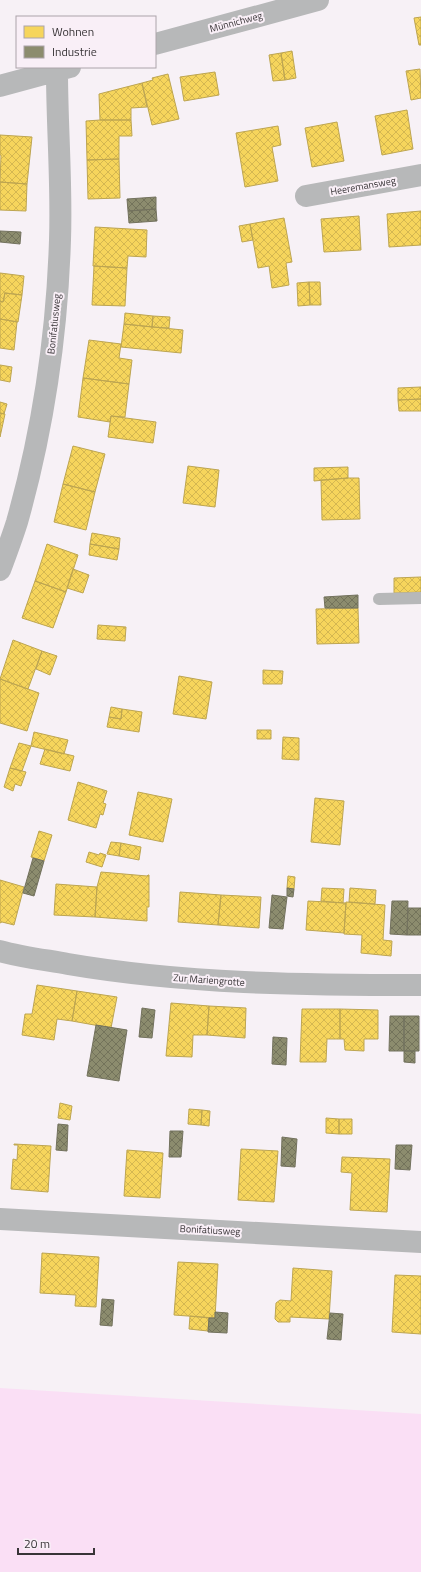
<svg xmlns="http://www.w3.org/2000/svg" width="421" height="1572" font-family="'Titillium Web',sans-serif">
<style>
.green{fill:#fadff5}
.homes{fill:url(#homes-cross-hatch);stroke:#bda551}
.industry{fill:url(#industry-cross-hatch);stroke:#73725e}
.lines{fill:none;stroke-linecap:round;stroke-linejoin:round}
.service{stroke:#b7b8b9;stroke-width:12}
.minor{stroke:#b7b8b9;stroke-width:22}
.labels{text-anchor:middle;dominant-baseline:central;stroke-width:4;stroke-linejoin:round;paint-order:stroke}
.street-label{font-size:10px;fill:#383437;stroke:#f9eff7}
</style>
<defs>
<pattern id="homes-cross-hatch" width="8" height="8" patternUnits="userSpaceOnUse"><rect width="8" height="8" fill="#f6d55c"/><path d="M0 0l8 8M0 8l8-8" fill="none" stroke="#d4b751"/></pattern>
<pattern id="industry-cross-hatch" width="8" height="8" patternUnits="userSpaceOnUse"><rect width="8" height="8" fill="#8c8c6e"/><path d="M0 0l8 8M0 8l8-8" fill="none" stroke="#73735b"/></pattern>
</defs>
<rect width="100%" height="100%" fill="#f7f1f6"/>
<path class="green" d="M0,1388L421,1414V1572H0Z"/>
<path class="homes" d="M421,17V45H419L414,18Z
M292,51L296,78L285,80L281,53Z
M281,53L285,80L273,81L269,55Z
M420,69L421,98L411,100L406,71Z
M215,72L219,95L184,101L180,77Z
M168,74L179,119L152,125L142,83L153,80L152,78Z
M142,83L147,107L131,108V120H100L99,94Z
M407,110L413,149L382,155L375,116Z
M100,120H131L132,136H119V159L87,160L86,121Z
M337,122L344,161L312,167L305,128Z
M278,126L281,145L272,147L278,181L245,187L236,133Z
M0,135L32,137L27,184L0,182L1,155H0Z
M119,159L120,198L88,199L87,160Z
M0,182L27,184L26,211L0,210Z
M421,211V245L389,247L387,214Z
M359,216L361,250L324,252L321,219Z
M284,218L292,262L286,263L289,285L272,288L269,266L258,268L250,224Z
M250,224L253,240L242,242L239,226Z
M95,227L147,230L146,257L128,256L127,268L93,266Z
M94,266L127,268L125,306L92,305Z
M0,273L24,276L22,295L5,293L3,302L0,301Z
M309,282H320L321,305H310Z
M309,282L310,305L298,306L297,283Z
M5,293L22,295L18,322L0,319V301L3,302Z
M125,313L153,316L152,327L124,324Z
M153,316L170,317L169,328L152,327Z
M0,319L17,322L14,350L0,348Z
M124,324L183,330L181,353L121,347Z
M89,340L121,344L119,358L132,360L129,384L83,378Z
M0,365L12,367L10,382L0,380Z
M83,378L129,384L125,417L111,416L110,422L78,417Z
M421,387V399L398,400V388Z
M421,399V411H399L398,400Z
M0,402L7,404L4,414L0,413Z
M0,413L5,414L0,437Z
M111,416L156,422L153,443L108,437Z
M73,446L105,454L95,492L63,484Z
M188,466L219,470L215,507L183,503Z
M348,467V478L314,481V468Z
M348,478H359L360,519L322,520L321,480Z
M63,484L95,492L86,530L54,522Z
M92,533L120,538L119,549L90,544Z
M47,544L78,555L66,592L35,581Z
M90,544L119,549L117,560L89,555Z
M73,569L89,575L83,593L67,588Z
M421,577V592L394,593V578Z
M35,581L66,592L53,628L22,618Z
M358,608L359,643L317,644L316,609Z
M98,625L126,627L125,641L97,639Z
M13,640L42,651L28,689L0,679Z
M42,651L57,656L50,675L36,669Z
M263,670L283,671L282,684H263Z
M179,676L212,682L206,719L173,714Z
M0,679L39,693L27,731L0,723Z
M111,707L122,709L121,719L109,717Z
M122,709L142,712L139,732L107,727L109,717L121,719Z
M257,730H271V739H257Z
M34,732L68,740L64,754L31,746Z
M283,737L299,738V760L282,759Z
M19,743L31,746L22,771L10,768Z
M45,749L74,756L70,771L40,764Z
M10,768L26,772L21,786L15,784L13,791L4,787Z
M78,782L107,791L103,803L106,804L103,815L100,814L96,828L68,820Z
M138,792L172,799L163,842L129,835Z
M315,798L344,801L340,845L311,842Z
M39,831L52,835L44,861L31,857Z
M111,842L121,843L119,856L107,854Z
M121,843L141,847L139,860L119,856Z
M89,852L99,855L100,853L106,855L102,867L86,862Z
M101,872L147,876L148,875H149V907H147V921L95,917L97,887Z
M288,876L295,877L294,889L287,888Z
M0,880L24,887L14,925L2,922L0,923Z
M56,884L97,887L95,917L54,915Z
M322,888L344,889L343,903L321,901Z
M350,888L376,890L375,904L349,902Z
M180,892L221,895L218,925L178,922Z
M221,895L261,897L259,928L218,925Z
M308,901L346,903L344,933L306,930Z
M346,902L385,905L383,940L392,941L391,956L361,953L362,935L344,934Z
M37,985L77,991L72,1021L57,1019L54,1040L22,1035L25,1014H32Z
M77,991L117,997L111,1028L72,1021Z
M171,1003L209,1006L207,1035H193L192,1057L166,1056Z
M209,1006L246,1008L245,1038L207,1035Z
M302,1009H340V1039H327L326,1062H300Z
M340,1009L378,1010V1039H364V1051L345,1050L344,1039H340Z
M60,1103L72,1106L70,1120L58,1118Z
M189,1109L202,1110L201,1125L188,1124Z
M202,1110L210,1111L209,1126L201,1125Z
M326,1118L339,1119V1134L326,1133Z
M339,1119H352V1134H339Z
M14,1144L51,1146L48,1192L11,1189L13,1159L17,1160L18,1145H14Z
M241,1149L278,1151L274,1202L238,1200Z
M127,1150L163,1153L160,1198L124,1196Z
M342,1157L390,1159L387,1212L350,1210L352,1173L341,1172Z
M42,1253L99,1257L96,1307L75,1306L76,1295L40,1293Z
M178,1262L218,1264L215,1318L174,1315Z
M293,1268L332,1271L329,1319L290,1317V1322H278L275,1319L276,1303L280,1300L291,1301Z
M395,1275L421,1276V1334L392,1332Z
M190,1316L209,1318L208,1331L189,1329Z"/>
<path class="industry" d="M156,197V209L128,211L127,199Z
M156,209L157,221L129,223L128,211Z
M0,231L21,232L20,244L0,242Z
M358,595V608H325L324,597Z
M33,858L44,861L34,896L23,893Z
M287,888L294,889L293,897L287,896Z
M272,895L287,897L283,929L269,928Z
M392,901H408L407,935L390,934Z
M408,908H421V935H407Z
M142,1008L155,1010L152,1038L139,1037Z
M390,1016H404V1051H389Z
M404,1016H419V1051H404Z
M96,1025L127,1030L119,1081L87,1076Z
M273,1037L287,1038L286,1065L272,1064Z
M404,1051H415V1063L404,1062Z
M58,1124L68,1125L67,1151L56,1150Z
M170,1131H183L181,1157H169Z
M282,1137L297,1139L295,1167L281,1166Z
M396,1145H412L410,1170L395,1169Z
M102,1299L114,1300L112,1326L100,1325Z
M215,1312L228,1313L227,1333L208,1332L209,1318H215Z
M330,1313L343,1314L341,1340L327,1339Z"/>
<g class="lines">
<path class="service" d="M379,599L421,598"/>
<path class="minor" d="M155,44L318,0
M0,86L70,67
M306,196L421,175
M0,570C6,554 12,538 17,522C43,430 57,335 60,240C62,184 57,127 57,71
M0,951C22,957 46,960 68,964C185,984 303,985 421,985
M0,1219L421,1242"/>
</g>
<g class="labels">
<g class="street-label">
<text transform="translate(236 22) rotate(-15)">Münnichweg</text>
<text transform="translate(363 186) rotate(-10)">Heeremansweg</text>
<text transform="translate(54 324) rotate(-84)">Bonifatiusweg</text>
<text transform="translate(209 980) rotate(4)">Zur Mariengrotte</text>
<text transform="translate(210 1230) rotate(3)">Bonifatiusweg</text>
</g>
</g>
<rect x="16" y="16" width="140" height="52" fill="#f9eff7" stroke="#aca4aa"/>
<rect x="24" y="26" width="20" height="12" fill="#f6d55c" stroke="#aca4aa"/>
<text x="52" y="36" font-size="12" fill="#383437">Wohnen</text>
<rect x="24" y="46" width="20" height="12" fill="#8c8c6e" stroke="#aca4aa"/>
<text x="52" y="56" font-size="12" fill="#383437">Industrie</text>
<path d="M18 1548v6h76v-6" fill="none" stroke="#383437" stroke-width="2"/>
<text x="24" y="1548" font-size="12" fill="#383437" stroke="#f9eff7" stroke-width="3" paint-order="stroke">20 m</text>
</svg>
